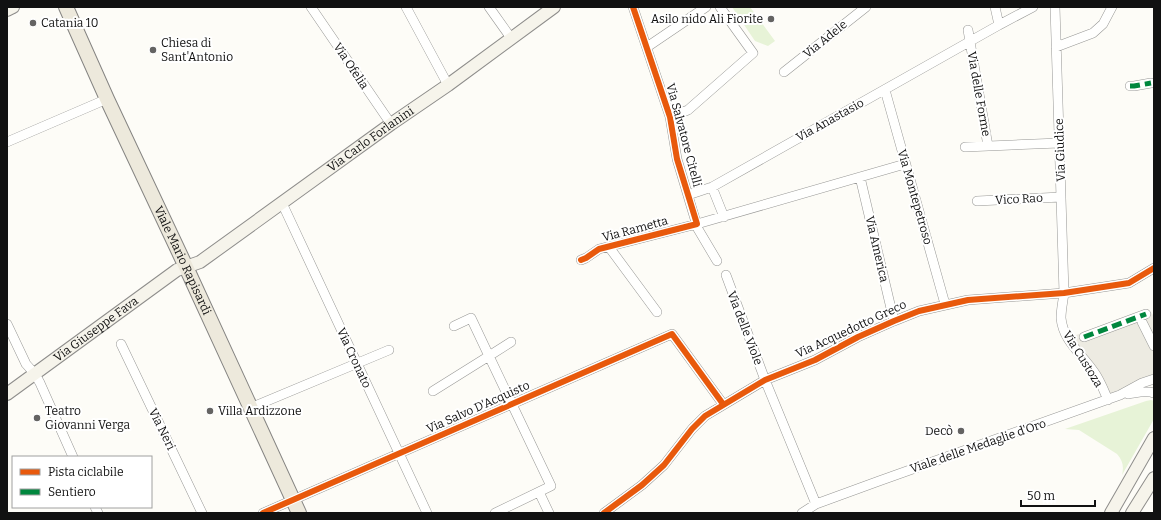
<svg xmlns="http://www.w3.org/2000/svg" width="1161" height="520" font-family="Bitter,serif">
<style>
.green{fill:#e7f3d7}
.plaza{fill:#edebe2}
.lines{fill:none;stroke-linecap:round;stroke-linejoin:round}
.street-casing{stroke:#979795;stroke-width:10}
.secondary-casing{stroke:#8e8d8b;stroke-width:14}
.primary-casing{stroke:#858482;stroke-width:16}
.street{stroke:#fffffe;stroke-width:9}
.secondary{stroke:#f6f4eb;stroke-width:12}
.primary{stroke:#ede9dc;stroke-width:14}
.quiet{stroke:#00873e;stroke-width:5;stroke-dasharray:10 5;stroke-linecap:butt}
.cycleway-casing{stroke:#fff;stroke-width:8}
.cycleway{stroke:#e8590c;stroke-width:6}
.poi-dot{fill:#646362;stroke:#fff;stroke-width:1.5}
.labels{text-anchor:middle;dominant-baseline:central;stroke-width:4;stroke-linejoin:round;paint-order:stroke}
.poi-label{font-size:12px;fill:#111;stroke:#fff;text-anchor:start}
.street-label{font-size:12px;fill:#111;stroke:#fff}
</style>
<rect width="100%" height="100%" fill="#fdfcf7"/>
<path class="green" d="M732,7H750L775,41L768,46L755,41Z
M1151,400L1154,401V419L1122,475C1124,467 1123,461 1117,454L1079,430L1065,429L1146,401Z"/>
<path class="plaza" d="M1148,309L1154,316V379L1108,400L1068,338Z"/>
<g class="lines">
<defs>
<path id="street" d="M311,7L391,124
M406,7L448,85
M489,7L511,38
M633,7L670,117L677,159L698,229L717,261
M995,7L999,25
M1055,7L1064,293C1063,301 1061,310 1061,318C1063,341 1082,354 1094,372C1100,380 1104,391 1108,400
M968,30L988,146
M647,47L706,7
M1056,47L1093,33L1103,24L1112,7
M784,72L866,7
M1130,86H1134L1151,83
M885,90L945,304
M670,117L688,110L753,53L720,7
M7,142L107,99
M965,147L1059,143
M860,177L894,321
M712,187L724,217
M688,195L712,187L999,25L1033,7
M977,201L1061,197
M282,203L427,513
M609,247L657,312
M581,260L586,258L599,249L697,224L905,164
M726,275L765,380L816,504
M1142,322L1154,346
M7,324L26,364L35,374L40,383L73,457
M454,326L471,318L489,356L511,342
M1084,337L1146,314
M121,344L202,513
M433,391L489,356L551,486L495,513
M1128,394C1136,393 1146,390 1154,393
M250,408L389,350
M539,492L549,513
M95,507L98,513
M263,513L672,334L723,404
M604,513L642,485L664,465L692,429L705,416L765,380L815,360L858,337L894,321L919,311L968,300L1064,293L1129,283L1154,268
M802,513L816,504L879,481L1120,395L1142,383L1154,379"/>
<g id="secondary">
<path d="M7,10L13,7"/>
<path id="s1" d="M7,394L177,270L200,262L391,124L448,85L554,7"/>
<path d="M1111,513L1154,438"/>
<path d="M1132,513L1154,478"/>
</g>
<g id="primary">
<path id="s2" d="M66,7L107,99L186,267L299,513"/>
</g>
</defs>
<use href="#street" class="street-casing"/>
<use href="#secondary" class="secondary-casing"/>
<use href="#primary" class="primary-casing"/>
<use href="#street" class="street"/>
<use href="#secondary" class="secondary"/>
<use href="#primary" class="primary"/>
<path class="quiet" d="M1130,86H1134L1151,83
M1084,337L1146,314"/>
<defs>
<path id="cycleway" d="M581,260L586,258L599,249L697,224L677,159L670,117L633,7
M263,513L672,334L723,404
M604,513L642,485L664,465L692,429L705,416L765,380L815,360L858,337L894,321L919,311L968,300L1064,293L1129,283L1154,268"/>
</defs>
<use href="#cycleway" class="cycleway-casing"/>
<use href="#cycleway" class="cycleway"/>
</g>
<g class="poi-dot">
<circle cx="771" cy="19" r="4"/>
<circle cx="33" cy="23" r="4"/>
<circle cx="153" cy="50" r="4"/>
<circle cx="210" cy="411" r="4"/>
<circle cx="37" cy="418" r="4"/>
<circle cx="961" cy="431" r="4"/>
</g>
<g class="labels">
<g class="poi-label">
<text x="763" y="19" text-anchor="end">Asilo nido Ali Fiorite</text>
<text x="41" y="23">Catania 10</text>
<text x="161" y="43">Chiesa di<tspan x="161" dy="14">Sant'Antonio</tspan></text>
<text x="45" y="411">Teatro<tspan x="45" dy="14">Giovanni Verga</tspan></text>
<text x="218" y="411">Villa Ardizzone</text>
<text x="953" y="431" text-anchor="end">Decò</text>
</g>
<g class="street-label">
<text transform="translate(825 39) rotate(-39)">Via Adele</text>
<text transform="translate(351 66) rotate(56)">Via Ofelia</text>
<text transform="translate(979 94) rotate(80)">Via delle Forme</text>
<text transform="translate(830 120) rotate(-29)">Via Anastasio</text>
<text transform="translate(684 135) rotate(75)">Via Salvatore Citelli</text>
<text stroke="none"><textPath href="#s1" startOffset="445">Via Carlo Forlanini</textPath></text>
<text transform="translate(1060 150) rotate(-92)">Via Giudice</text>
<text transform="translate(915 197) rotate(74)">Via Montepetroso</text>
<text transform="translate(1019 199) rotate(-3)">Vico Rao</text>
<text transform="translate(635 229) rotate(-15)">Via Rametta</text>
<text transform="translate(877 249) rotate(77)">Via America</text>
<text stroke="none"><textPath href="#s2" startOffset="279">Viale Mario Rapisardi</textPath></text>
<text transform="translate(745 328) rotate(69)">Via delle Viole</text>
<text stroke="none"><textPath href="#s1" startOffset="110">Via Giuseppe Fava</textPath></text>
<text transform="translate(851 329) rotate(-25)">Via Acquedotto Greco</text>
<text transform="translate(354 358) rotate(65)">Via Cronato</text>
<text transform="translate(1083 359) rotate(58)">Via Custoza</text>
<text transform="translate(478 407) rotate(-24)">Via Salvo D'Acquisto</text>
<text transform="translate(162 429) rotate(64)">Via Neri</text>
<text transform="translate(978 446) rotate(-19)">Viale delle Medaglie d'Oro</text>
</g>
</g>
<rect width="1161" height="520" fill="none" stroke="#111111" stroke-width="16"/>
<rect x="12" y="456" width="140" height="52" fill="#ffffff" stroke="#a0a0a0"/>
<rect x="20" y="469" width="20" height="6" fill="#e8590c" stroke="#a0a0a0"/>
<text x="48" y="476" font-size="12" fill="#111111">Pista ciclabile</text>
<rect x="20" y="489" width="20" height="6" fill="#00873e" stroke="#a0a0a0"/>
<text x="48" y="496" font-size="12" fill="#111111">Sentiero</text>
<path d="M1021 500v6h74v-6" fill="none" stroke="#111111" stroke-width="2"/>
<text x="1027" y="500" font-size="12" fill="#111111" stroke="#ffffff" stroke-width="3" paint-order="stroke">50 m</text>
</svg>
